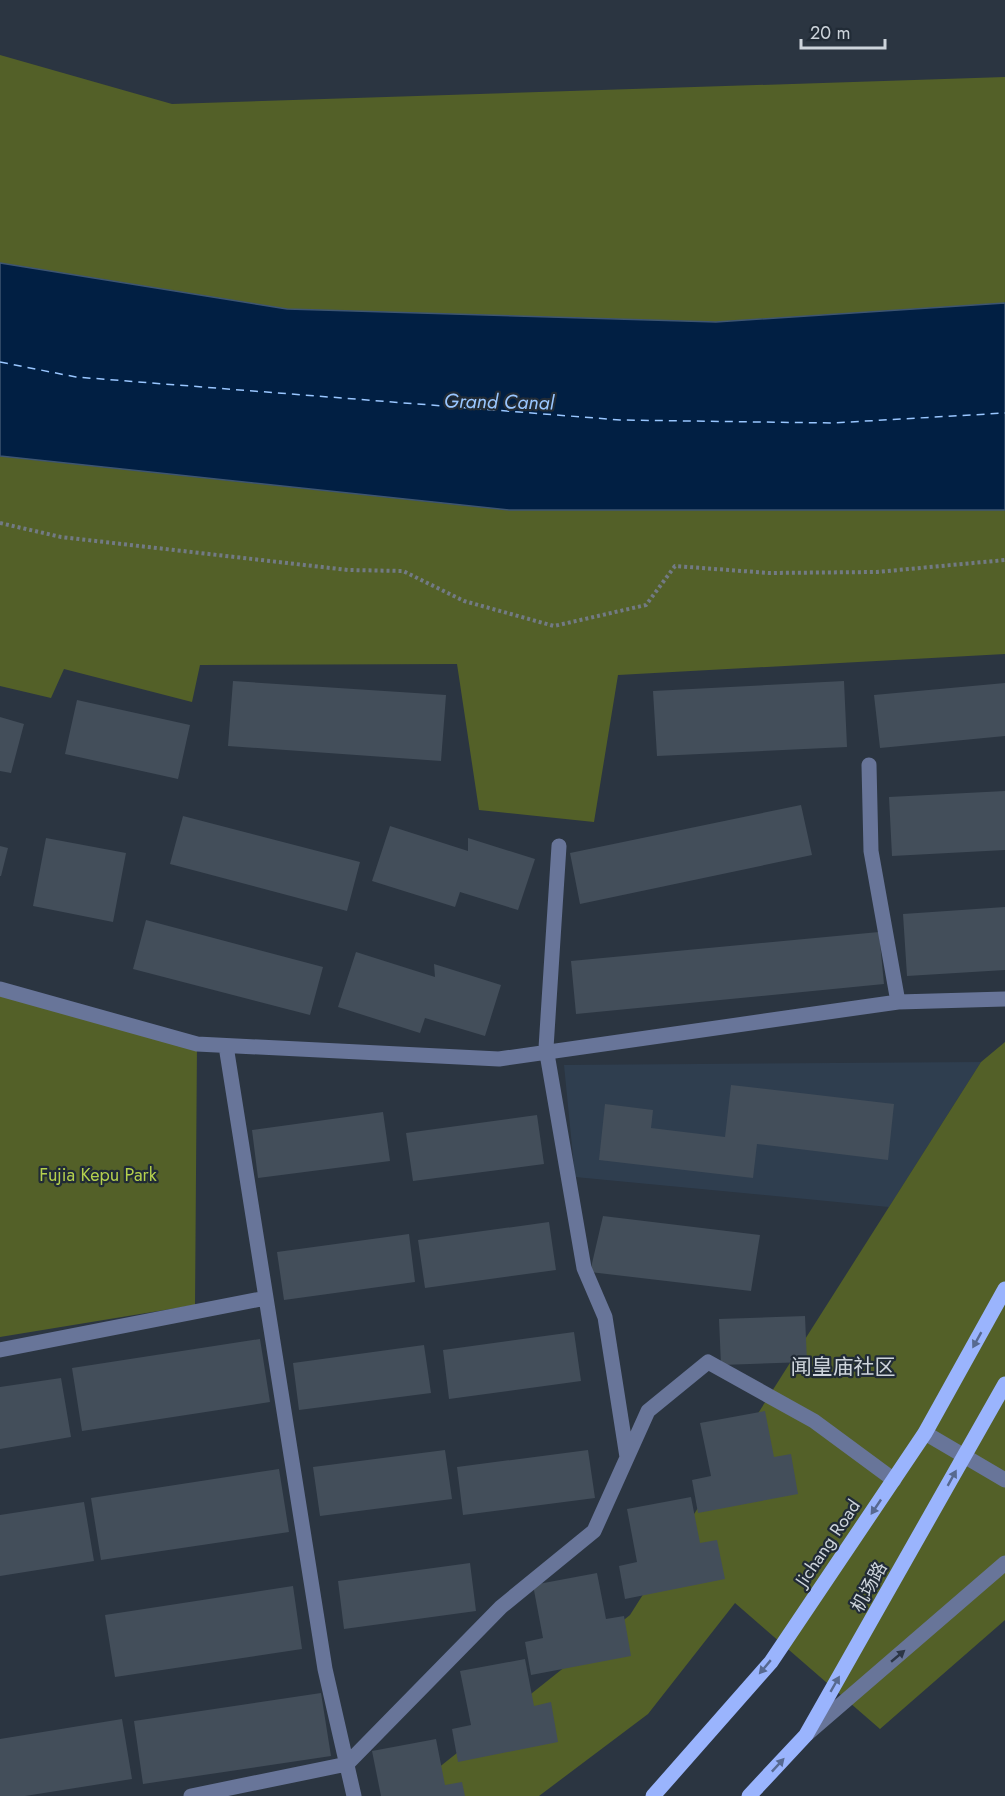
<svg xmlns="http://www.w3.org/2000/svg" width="1005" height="1796" font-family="Jost,'Noto Sans SC',sans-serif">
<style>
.built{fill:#2f3e4f}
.green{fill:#536028}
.water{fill:#011f43;stroke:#3e5571;stroke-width:1.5}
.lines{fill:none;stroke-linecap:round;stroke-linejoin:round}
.ferry{stroke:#99c6ff;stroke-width:1.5;stroke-dasharray:8 6;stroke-linecap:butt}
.building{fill:#434e5a}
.path{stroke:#727a84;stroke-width:4;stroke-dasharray:3 3;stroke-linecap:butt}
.minor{stroke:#687599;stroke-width:15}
.major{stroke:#9ab4fd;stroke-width:15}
.oneway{fill:#576990}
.oneway2{fill:#2c3645}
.labels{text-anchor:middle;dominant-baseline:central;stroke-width:4.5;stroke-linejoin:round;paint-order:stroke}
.park-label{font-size:18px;fill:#b4d04d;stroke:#212b36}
.street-label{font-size:18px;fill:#cdd4db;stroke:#212b36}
.water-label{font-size:20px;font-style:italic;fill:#99c6ff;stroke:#212b36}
.quarter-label{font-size:21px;fill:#cdd4db;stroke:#212b36}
</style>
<rect width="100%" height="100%" fill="#2b3541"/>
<path class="built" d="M981,1062L889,1207L575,1177L564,1065Z"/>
<path class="green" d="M0,55L172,104L1005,77V654L618,675L594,822L479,810L457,664L200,665L192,702L64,669L51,698L0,686Z
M0,989L197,1044L195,1305L0,1337Z
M1005,1042V1620L880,1729L735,1603L648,1714L539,1796H403L630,1615L981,1062Z"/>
<path class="water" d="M0,263L287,309L716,322L1005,303V510H509L0,456Z"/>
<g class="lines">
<path class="ferry" d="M0,362L76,377L620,420L832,423L1005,413"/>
</g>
<path class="building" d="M233,681L446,695L441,761L228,746Z
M844,681L847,747L657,756L653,691Z
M1005,683V736L880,748L874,695Z
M77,700L190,725L178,779L65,754Z
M0,717L24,724L11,773L0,771Z
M1005,791V850L892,856L889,797Z
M801,805L812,855L580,904L570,853Z
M183,816L360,862L347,911L170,864Z
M390,826L468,851V838L535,859L518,910L460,892L455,907L372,881Z
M46,838L126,853L113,922L33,906Z
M0,846L8,848L1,876H0Z
M1005,907V970L907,976L903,914Z
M146,920L323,967L310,1015L133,969Z
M879,932L884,984L576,1014L571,961Z
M356,952L435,977L434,964L501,985L485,1036L425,1018L420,1033L338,1007Z
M731,1085L894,1104L888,1160L757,1144L753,1178L599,1160L605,1104L653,1110L651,1128L725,1137Z
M383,1112L390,1161L258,1178L252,1130Z
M537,1115L544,1164L413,1181L406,1133Z
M603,1216L760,1235L751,1291L590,1272Z
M549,1222L556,1270L425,1288L418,1240Z
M409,1234L415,1282L284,1300L277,1252Z
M805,1316L807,1362L721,1365L719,1319Z
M574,1332L581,1381L449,1399L443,1350Z
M260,1339L270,1402L82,1431L72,1368Z
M424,1345L431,1393L299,1410L293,1363Z
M61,1378L71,1437L0,1449V1387Z
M765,1411L774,1457L791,1454L798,1494L698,1513L692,1480L711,1476L700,1423Z
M445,1450L452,1499L320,1516L313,1467Z
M588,1450L595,1498L463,1515L457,1467Z
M279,1469L289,1532L101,1560L91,1498Z
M691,1497L700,1543L717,1540L725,1579L625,1599L619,1566L637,1562L627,1509Z
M84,1502L94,1561L0,1576V1515Z
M470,1563L476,1611L344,1629L338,1581Z
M597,1573L606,1619L624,1616L631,1656L531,1675L525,1642L543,1638L533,1585Z
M293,1586L302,1649L115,1677L105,1615Z
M525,1659L534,1706L551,1702L558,1742L458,1762L452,1729L471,1725L460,1671Z
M321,1693L331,1756L143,1784L134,1721Z
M122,1719L132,1779L25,1796H0V1739Z
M436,1739L445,1785L462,1782L465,1796H381L372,1751Z"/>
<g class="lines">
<path class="path" d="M0,523L61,537L348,570L403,571L464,601L554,626L646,605L675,566L769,573L877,572L1005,560"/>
<path class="minor" d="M869,765L871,851L898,1002
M559,846L546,1048L584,1268L605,1317L627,1457
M0,989L197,1044L499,1059L898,1002L1005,999
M226,1046L325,1669L354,1796
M0,1350L266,1298
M925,1433L1005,1480
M808,1733L1005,1563
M191,1796L347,1764L501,1607L594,1531L648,1411L708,1362L814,1421L894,1480"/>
<path class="major" d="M653,1796L771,1662L925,1433L1005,1289
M749,1796L806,1735L1005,1384"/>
</g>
<defs><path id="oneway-solid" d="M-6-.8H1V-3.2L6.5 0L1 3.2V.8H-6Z" transform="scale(1.5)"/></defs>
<g class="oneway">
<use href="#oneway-solid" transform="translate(977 1340) rotate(119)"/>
<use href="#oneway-solid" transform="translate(952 1478) rotate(-61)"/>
<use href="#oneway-solid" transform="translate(876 1507) rotate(124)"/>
<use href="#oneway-solid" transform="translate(765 1667) rotate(130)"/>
<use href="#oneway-solid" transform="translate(835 1684) rotate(-60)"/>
<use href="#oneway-solid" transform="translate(778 1765) rotate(-47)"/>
</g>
<use class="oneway2" href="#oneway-solid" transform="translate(898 1656) rotate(-40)"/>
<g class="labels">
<g class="park-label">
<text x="98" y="1175">Fujia Kepu Park</text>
</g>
<g class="street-label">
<text transform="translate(828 1543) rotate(-56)">Jichang Road</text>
<text transform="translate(869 1587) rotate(-61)">机场路</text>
</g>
<g class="water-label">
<text transform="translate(499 402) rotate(1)">Grand Canal</text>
</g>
<g class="quarter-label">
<text x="843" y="1367">闻皇庙社区</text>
</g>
</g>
<path d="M801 39v9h84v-9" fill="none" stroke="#cdd4db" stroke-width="3"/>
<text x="810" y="39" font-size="18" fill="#cdd4db" stroke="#212b36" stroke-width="4.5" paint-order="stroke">20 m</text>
</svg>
